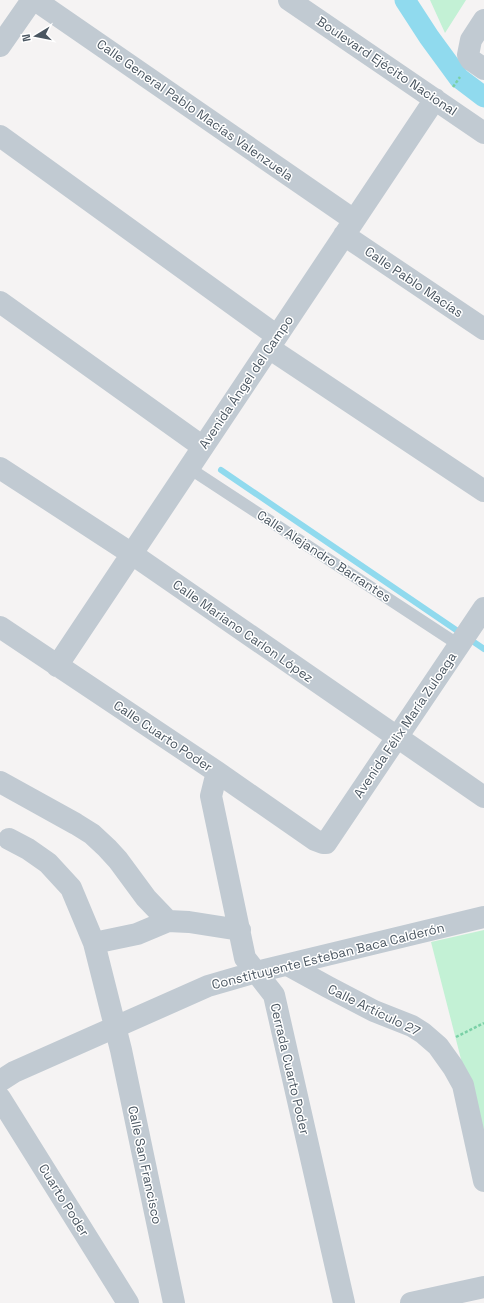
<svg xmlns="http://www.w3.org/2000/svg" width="484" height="1303" font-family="'Space Grotesk',sans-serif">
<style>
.green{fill:#c3f1d5}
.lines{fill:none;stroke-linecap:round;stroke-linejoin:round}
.stream{stroke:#90daee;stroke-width:6}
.canal{stroke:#90daee;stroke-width:21}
.path{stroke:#7ad0a6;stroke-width:2.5;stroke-dasharray:3 2;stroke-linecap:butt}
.lane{stroke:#c1cad2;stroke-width:12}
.street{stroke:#c1cad2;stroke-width:22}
.labels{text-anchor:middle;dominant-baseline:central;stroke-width:3;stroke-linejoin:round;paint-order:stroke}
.street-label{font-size:13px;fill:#4a5661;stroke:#fff}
</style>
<rect width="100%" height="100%" fill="#f5f3f3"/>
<path class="green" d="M430,0H466L445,33Z
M484,930V1149L431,942Z"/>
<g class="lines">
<path class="stream" d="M221,470L484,649"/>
<path class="canal" d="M405,0L429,37L459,78L484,97"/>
<path class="path" d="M453,87L460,77
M456,1037L484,1023"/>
<path class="lane" d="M189,468L459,645"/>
<path class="street" d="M35,0L354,220
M289,0L484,133
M484,20L471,40L468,55L471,60L484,69
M0,46L32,0
M0,136L277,336
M344,235L484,329
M0,302L203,447
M269,348L484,491
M0,468L132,554L484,797
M0,627L217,772L315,840L323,843H326L484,608
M57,666L435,99
M217,772L211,796L245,958L274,995L344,1303
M0,782L76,824L92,834L107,848L118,860L146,898L168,921
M9,839L28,849L48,863L71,888L94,943L121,1050L174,1303
M94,943L137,934L168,921L189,922L240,930
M288,965L328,987L374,1011L412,1026L423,1033L438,1046L453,1067L463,1085L484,1181
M0,1081L14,1072L208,986L256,972L484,917
M0,1098L128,1303
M411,1303L484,1287"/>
</g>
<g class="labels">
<g class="street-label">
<text transform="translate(387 66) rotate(34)">Boulevard Ejécito Nacional</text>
<text transform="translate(195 110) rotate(35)">Calle General Pablo Macías Valenzuela</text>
<text transform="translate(414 282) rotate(34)">Calle Pablo Macías</text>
<text transform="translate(246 382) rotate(-56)">Avenida Ángel del Campo</text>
<text transform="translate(324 556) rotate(33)">Calle Alejandro Barrantes</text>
<text transform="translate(243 631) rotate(35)">Calle Mariano Carlon López</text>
<text transform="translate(405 725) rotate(-56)">Avenida Félix María Zuloaga</text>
<text transform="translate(163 736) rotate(34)">Calle Cuarto Poder</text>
<text transform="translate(328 956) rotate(-14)">Constituyente Esteban Baca Calderón</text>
<text transform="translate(374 1010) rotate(26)">Calle Artículo 27</text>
<text transform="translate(290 1069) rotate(77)">Cerrada Cuarto Poder</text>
<text transform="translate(145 1165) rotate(78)">Calle San Francisco</text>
<text transform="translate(64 1200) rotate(58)">Cuarto Poder</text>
</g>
</g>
<g transform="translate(36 36) rotate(260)" stroke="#ffffff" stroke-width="3" paint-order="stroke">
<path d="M0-3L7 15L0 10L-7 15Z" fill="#4a5661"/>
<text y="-6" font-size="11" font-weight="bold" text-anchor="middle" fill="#4a5661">N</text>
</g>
</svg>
